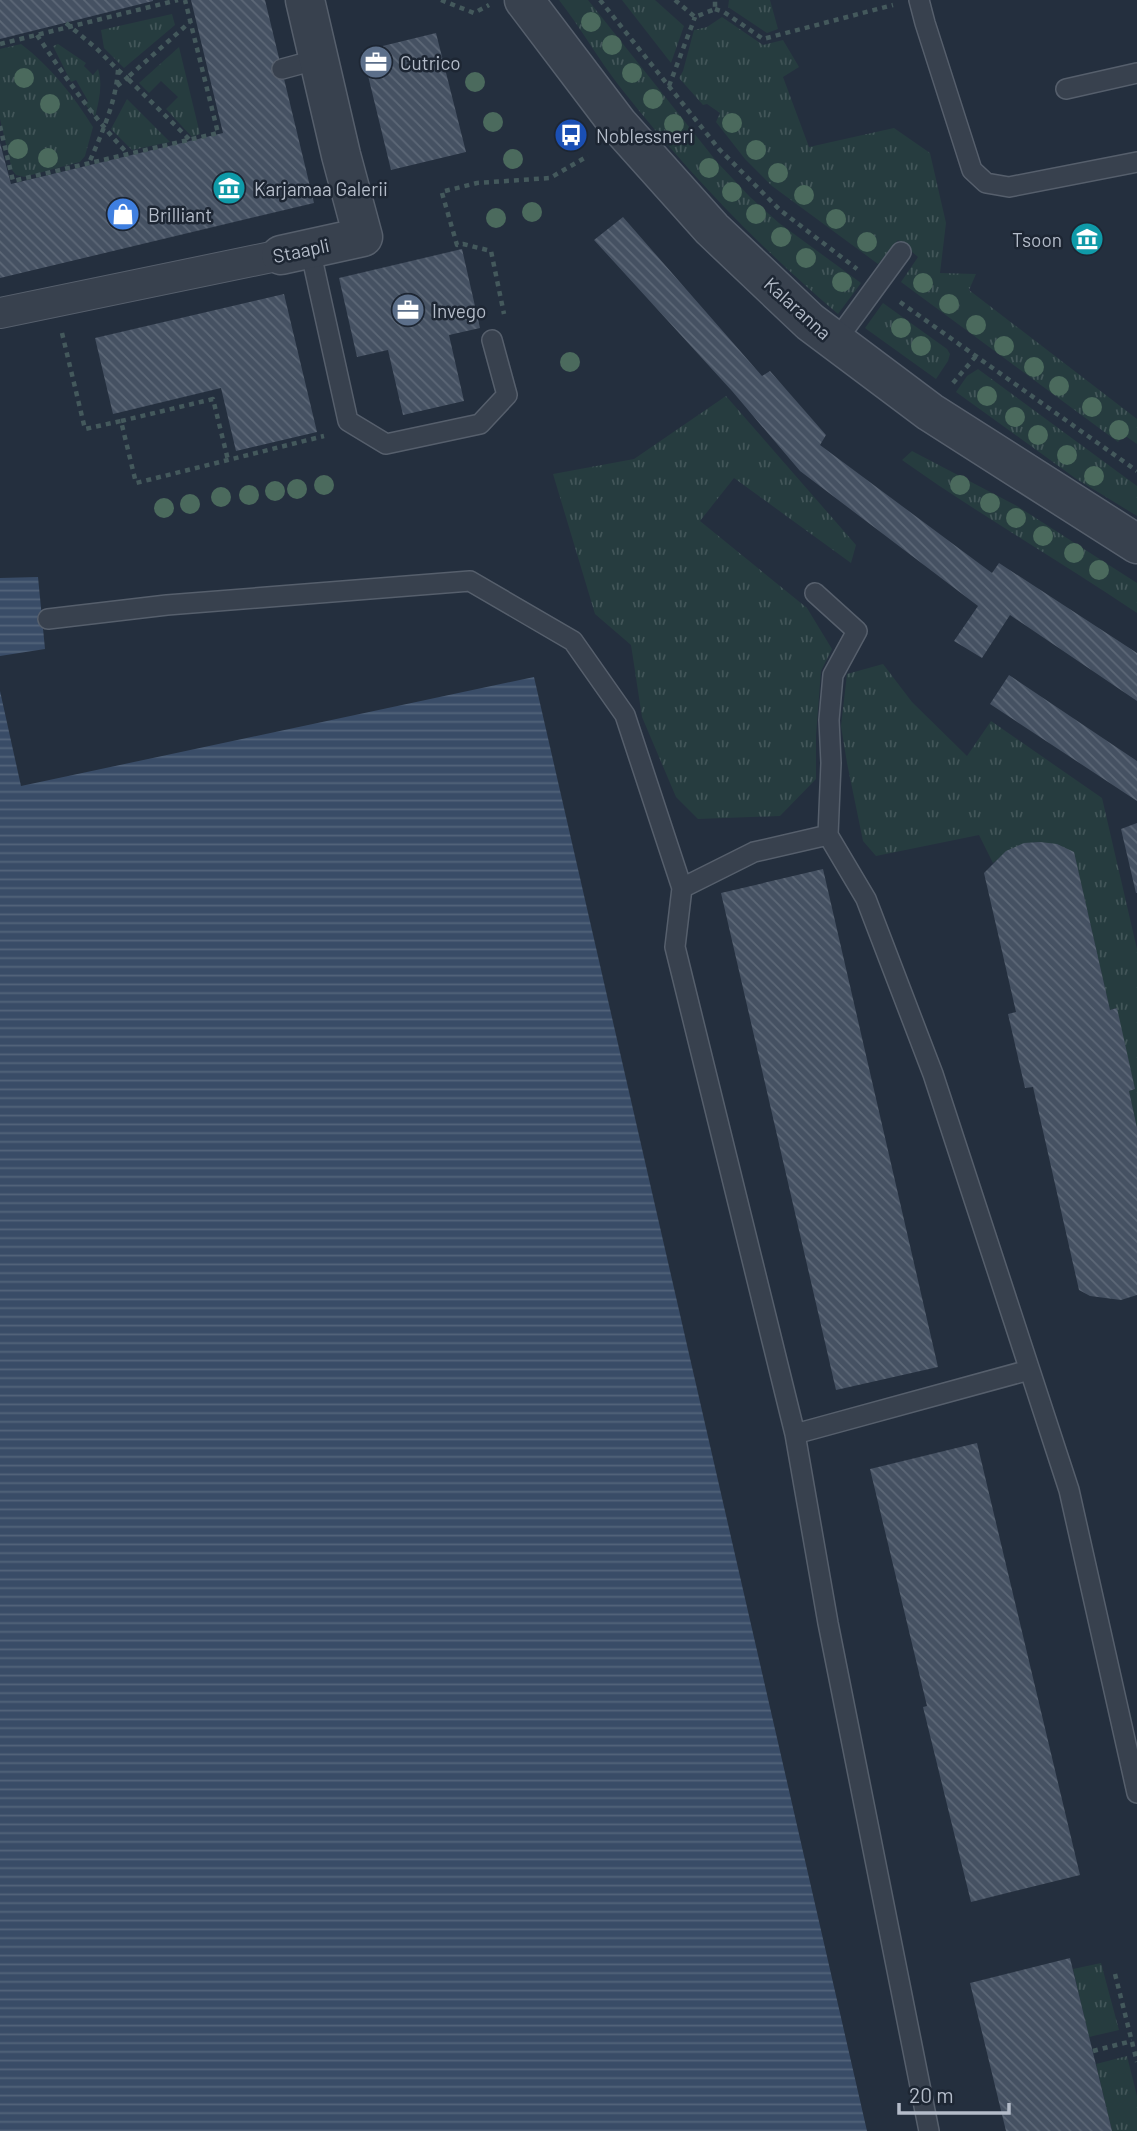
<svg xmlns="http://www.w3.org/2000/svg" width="1137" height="2131" font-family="Barlow,sans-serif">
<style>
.grass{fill:url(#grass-tufts)}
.water{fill:url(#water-rules)}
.building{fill:url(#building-back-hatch)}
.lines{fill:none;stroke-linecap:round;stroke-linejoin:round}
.service-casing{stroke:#565f6c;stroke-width:22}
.pedestrian-casing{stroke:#565f6c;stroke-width:32}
.minor-casing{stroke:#565f6c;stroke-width:41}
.tertiary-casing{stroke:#565f6c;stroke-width:41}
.path{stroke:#44595c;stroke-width:4.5;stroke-dasharray:5 5;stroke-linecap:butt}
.service{stroke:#38414e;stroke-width:19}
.pedestrian{stroke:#38414e;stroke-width:30}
.minor{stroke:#38414e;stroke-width:38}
.tertiary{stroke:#38414e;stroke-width:38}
.tree{fill:#4b6a5d}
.labels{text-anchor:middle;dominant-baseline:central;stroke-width:5;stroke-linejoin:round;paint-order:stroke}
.poi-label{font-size:19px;fill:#b4bcc9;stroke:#1d2633;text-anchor:start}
.street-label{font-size:19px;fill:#b4bcc9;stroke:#1d2633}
</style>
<defs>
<pattern id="grass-tufts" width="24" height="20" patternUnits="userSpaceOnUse" patternTransform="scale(1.75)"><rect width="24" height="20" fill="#263c3f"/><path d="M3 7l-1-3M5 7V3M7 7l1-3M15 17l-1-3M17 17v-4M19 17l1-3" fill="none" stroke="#435659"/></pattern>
<pattern id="water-rules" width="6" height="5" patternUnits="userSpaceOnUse" patternTransform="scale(1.75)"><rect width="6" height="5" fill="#394c67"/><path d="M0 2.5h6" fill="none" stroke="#53647b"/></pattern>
<pattern id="building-back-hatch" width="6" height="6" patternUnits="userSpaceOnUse" patternTransform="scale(1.75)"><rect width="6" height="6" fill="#455162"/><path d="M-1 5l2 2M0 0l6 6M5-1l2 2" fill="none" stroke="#5d6877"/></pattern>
</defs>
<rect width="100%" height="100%" fill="#242f3e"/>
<path class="grass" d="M559,0H588L717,162L750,197L779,223L861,283L838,314C756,244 687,172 620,87C598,59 581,28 559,0Z
M622,0H655L684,26L671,63Z
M729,0H770L778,29L767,33L728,7Z
M172,14L175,25L124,68L104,48L101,30Z
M722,17L763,45L783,40L799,67L783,77L809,147L894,128L930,153L946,223L940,273L976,274L969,290L1137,419V444L1124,435L1118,442L901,282L918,257L898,240L878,264L772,186L745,159L716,122L720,113L707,104L703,105L679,78L683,71L694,30L707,27Z
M21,44C51,67 73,95 93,127L85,156L80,162L24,177L16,175L12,170L0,119V49Z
M58,44L86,63L84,66L93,75L98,69C103,85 99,101 95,117L85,104L88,101L76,80L71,82L53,46Z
M179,47L200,134L192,137L166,109L178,97L161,81L149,93L139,83Z
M127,99L170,142L132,150L111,129Z
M883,303L947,349L950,354L948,361L936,379L865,328Z
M978,369L1137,486V516L1075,478L956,392L967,376Z
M726,396L856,545L851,563L734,478L700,521L807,608L832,649L821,671L816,735V779L780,816L698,819L676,797L642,717L631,645L595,614L553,474L634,459Z
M912,451L1017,506L1137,583V613C1060,561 978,514 902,460Z
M883,664L912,702L967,756L991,721L1102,798L1137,949V1128L1129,1091L1135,1089L1116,1008L1110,1010L1074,853C1041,836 1020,840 993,863L979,835L876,856L863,841L847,763L841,726L847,674Z
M1101,1963L1119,2030L1089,2037L1073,1969Z
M1127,2056L1137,2096V2131H1112L1096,2064Z"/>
<path class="water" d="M38,577L45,649L0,656V578Z
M534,677L867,2131H0V691L21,786Z"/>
<path class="building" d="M0,0H153V1L0,39Z
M191,0H265L314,203L0,278V143L11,184L223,133Z
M436,33L466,152L391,170L362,51Z
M623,217L762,376L770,371L826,435L820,445L992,573L999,563L1137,653V701L1010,615L982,658L954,641L978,606L800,471L732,391L594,240Z
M462,249L480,328L449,335L464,401L403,415L388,350L357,357L339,278Z
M284,294L317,432L236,451L221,388L113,414L95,338Z
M1009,675L1137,761V801L990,704Z
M1137,823V893H1136L1121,829Z
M1040,842L1057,844L1074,852L1110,1010L1117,1008L1135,1089L1129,1091L1137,1128V1295L1121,1300L1090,1296L1079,1290L1033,1087L1025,1088L1008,1014L1016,1012L984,873L1006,851L1024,843Z
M823,869L938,1367L836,1390L721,893Z
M977,1443L1080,1875L971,1902L923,1707L927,1706L870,1469Z
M1070,1958L1112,2131H1006L970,1983Z"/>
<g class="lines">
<defs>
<path id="service" d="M919,0L925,23L972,170L986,183L1009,187L1137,162
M282,69L319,59
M1066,89L1137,73
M310,249L348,421L386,444L480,424L507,395L492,340
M836,341L901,252
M815,593L857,631L833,675L829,720L831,763L828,835
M48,619L167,605L470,581L573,641L625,715L682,888
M795,1434L675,947L682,888L754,852L828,835L866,899L933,1074L1069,1490L1137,1793
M929,2131L828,1623L795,1434L1029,1370"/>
<path id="pedestrian" d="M0,313L281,255"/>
<path id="minor" d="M281,255L363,237L341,155L305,0"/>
<path id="tertiary" d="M524,0L618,124L712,229L810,322L930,412L1137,544"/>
</defs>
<use href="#service" class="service-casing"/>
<use href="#pedestrian" class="pedestrian-casing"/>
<use href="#minor" class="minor-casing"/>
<use href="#tertiary" class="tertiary-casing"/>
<path class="path" d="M441,0L474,13L489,5
M600,0L719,149L780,210L857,269
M675,0L695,17L715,9V0
M715,9L724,12L763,39L893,5
M66,23L96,48L118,70C116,102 102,133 89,163
M37,35C65,77 93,117 128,154
M0,44L178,0
M117,86L127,78L118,70
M669,86L695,17
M0,126L13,181L218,133L185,0
M189,139L127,78L190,22
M445,191L477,183L550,178L588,156
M442,193L457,245L463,244L491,251L504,314
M900,302L1137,471
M62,333L85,429L121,421L136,483L324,436
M953,383L976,356
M121,421L213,399L228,460
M1115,1974L1137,2062
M1093,2051L1132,2041"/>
<use href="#service" class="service"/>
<use href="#pedestrian" class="pedestrian"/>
<use href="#minor" class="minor"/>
<use href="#tertiary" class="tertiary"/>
</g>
<g class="tree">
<circle cx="591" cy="22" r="10"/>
<circle cx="612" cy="45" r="10"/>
<circle cx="632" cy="73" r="10"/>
<circle cx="24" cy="78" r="10"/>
<circle cx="475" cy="82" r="10"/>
<circle cx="653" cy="99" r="10"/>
<circle cx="50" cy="104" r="10"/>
<circle cx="493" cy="122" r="10"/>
<circle cx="732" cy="123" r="10"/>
<circle cx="674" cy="124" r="10"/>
<circle cx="18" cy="149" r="10"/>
<circle cx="756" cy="150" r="10"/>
<circle cx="48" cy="158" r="10"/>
<circle cx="513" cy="159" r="10"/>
<circle cx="709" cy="168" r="10"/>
<circle cx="778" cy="173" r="10"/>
<circle cx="732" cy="192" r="10"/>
<circle cx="804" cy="195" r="10"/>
<circle cx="532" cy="212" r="10"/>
<circle cx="756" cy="214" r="10"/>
<circle cx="496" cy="218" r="10"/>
<circle cx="836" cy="219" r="10"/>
<circle cx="781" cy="237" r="10"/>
<circle cx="867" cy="242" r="10"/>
<circle cx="806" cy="258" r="10"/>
<circle cx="842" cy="282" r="10"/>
<circle cx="923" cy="283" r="10"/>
<circle cx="949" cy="304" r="10"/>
<circle cx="976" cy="325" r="10"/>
<circle cx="901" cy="328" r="10"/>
<circle cx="921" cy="346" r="10"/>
<circle cx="1004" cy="346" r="10"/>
<circle cx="570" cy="362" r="10"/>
<circle cx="1034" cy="367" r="10"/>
<circle cx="1059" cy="386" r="10"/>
<circle cx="987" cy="396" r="10"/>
<circle cx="1092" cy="407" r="10"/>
<circle cx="1015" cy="417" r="10"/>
<circle cx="1119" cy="430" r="10"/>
<circle cx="1038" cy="435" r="10"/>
<circle cx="1067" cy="455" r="10"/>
<circle cx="1094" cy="476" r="10"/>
<circle cx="324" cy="485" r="10"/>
<circle cx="960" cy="485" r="10"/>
<circle cx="297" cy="489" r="10"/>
<circle cx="275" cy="491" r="10"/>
<circle cx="249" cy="495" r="10"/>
<circle cx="221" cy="497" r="10"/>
<circle cx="990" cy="503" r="10"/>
<circle cx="190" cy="504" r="10"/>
<circle cx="164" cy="508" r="10"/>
<circle cx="1016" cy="518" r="10"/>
<circle cx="1043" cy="536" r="10"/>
<circle cx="1074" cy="553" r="10"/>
<circle cx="1099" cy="570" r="10"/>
</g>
<defs>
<symbol id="office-disc" viewBox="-11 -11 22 22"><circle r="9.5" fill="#5c6f8a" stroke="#1d2633"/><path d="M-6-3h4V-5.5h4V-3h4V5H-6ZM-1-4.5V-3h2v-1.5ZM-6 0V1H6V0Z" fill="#fff"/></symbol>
<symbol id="bus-disc" viewBox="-11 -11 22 22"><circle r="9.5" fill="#1a4fb4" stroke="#1d2633"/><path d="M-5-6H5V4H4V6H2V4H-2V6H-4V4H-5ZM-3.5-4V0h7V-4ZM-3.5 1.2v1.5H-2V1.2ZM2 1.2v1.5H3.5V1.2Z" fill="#fff"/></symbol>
<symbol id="museum-disc" viewBox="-11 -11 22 22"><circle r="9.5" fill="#0f9aa8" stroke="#1d2633"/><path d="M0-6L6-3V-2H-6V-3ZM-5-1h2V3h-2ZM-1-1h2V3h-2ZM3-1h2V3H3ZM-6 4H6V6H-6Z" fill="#fff"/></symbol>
<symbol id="shop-disc" viewBox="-11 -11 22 22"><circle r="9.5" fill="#3f7fe0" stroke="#1d2633"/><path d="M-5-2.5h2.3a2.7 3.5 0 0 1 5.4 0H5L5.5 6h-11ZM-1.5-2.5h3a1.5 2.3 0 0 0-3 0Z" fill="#fff"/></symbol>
</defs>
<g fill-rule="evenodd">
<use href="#office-disc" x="357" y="43" width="38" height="38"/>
<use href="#bus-disc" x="552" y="116" width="38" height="38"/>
<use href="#museum-disc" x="210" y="169" width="38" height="38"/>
<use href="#shop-disc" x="104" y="195" width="38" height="38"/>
<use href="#museum-disc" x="1068" y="220" width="38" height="38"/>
<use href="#office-disc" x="389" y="291" width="38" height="38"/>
</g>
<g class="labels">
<g class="poi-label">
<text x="400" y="62">Cutrico</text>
<text x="596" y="135">Noblessneri</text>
<text x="254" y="188">Karjamaa Galerii</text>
<text x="148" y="214">Brilliant</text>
<text x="1062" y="239" text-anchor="end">Tsoon</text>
<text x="432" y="310">Invego</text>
</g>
<g class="street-label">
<text transform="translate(301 250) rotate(-12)">Staapli</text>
<text transform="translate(798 308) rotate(42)">Kalaranna</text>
</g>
</g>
<path d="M899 2103v10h110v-10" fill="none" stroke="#b4bcc9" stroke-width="3.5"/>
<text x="909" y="2103" font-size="21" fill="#b4bcc9" stroke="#1d2633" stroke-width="5" paint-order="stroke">20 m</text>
</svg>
